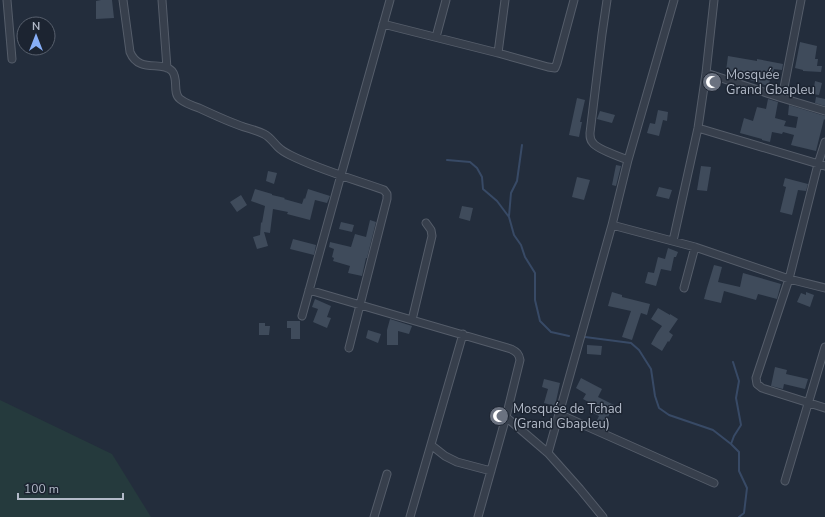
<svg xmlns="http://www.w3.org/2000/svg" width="825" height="517" font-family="'Nunito Sans',sans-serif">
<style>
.green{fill:#253a3d}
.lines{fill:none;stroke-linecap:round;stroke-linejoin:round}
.stream{stroke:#384a66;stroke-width:2}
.building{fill:#3f4b5b}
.street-casing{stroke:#555d6a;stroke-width:9}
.street{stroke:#373f4c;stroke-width:7}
.labels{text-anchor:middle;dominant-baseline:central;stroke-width:3;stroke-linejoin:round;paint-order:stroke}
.poi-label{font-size:13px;fill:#b2bac8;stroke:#1c2431;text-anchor:start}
</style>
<rect width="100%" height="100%" fill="#232d3c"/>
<path class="green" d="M0,400L112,454L151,517H0Z"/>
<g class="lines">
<path class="stream" d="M447,160L470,162L477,168L482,177L483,189L497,201L509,217L514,235L521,245L525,257L535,273V300L540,321L551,332L569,336
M509,216L511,193L517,181L522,145
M585,337L631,343L639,350L651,369L655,396L659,408L669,415L713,430L731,444L739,452V471L747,488L744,513L739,517
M731,444L734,436L741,425L736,398L739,381L733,362"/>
</g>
<path class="building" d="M101,0H112L114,18L96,19V1Z
M800,42L817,46L815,59H818L817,66H822L821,72L803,71V70L795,68Z
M728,56L757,61V59L783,64L782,70L774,69L768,86L750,80L752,76L726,71Z
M815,81L822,83L819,95L813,94Z
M816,97L825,99V106L815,103Z
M577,98L585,100L580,122H582L579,137L569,135Z
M768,99L778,102L775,118L786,121L784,126L796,128L798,117L788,115L789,105L825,116V120L824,119L816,151L791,145L794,135L783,132L782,134L772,132L770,142L762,140V139L740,133L744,118L753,121L757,107L766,109Z
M658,110L668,112L667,121L663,120L659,136L647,133L650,123L655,124Z
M600,111L615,115L612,123L597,119Z
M616,165L621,166L616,186L612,185Z
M701,166L711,167L707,191L697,190Z
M268,171L277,173L274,184L266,181Z
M577,177L590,180L584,200L572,197Z
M785,178L808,184L806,191L798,190L792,215L780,212L786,187L783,186Z
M659,187L672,190L669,199L656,196Z
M255,189L272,194V195L285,198L284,199L302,204L304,198L305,199L308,189L330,196L327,203L315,200L310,220L287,214L288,212L273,209L270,233L264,232L268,246L257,249L253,237L260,235L261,222L262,223L265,206L251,201Z
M241,195L247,205L237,212L230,202Z
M462,206L473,208L470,221L459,218Z
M370,220L376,222L367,258H366L362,276L348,273L350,266L333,261L334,258L332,257L334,249L329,247L330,242L351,247L355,234L366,237Z
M341,222L354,225L352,232L339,229Z
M293,239L316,245L314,255L290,249Z
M668,248L678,252L676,257H674L671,271L661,269L656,286L645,283L648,272L654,273L658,257L665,259Z
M714,265L722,267L718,282L740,287L743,273L781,284L777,299L758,294L756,300L724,291L721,303L704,299L707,288Z
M612,292L622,295V297L650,304L647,315L641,313L632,340L622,337L631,311L608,306Z
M806,292L814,295L810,307L797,302L801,293L806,295Z
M315,299L331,306L327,317L331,318L327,328L313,322L318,309L312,307Z
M658,308L670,315V314L678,319L669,332L673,335L669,342L668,341L662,351L651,344L657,333L662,326L651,319Z
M390,319L412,326L409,334L398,331V345H387V330Z
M287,321H300V339H291V328H287Z
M259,323H265V326H270L269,335H259Z
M368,330L381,334L378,343L366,338Z
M587,345L602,346L601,355L587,354Z
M775,367L787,370L786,374L808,379L805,389L784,384L783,389L771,386Z
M581,378L602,389L598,397L614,405L604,425L596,422L599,416L591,412L594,405L583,399L586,394L576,388Z
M544,379L560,383L555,406L544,403L548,389L542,387Z"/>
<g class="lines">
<defs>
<path id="street" d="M7,0L12,59
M123,0L130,52C139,74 162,60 172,71C179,79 172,93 180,99C185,103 193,106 199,108C214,115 229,122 244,127C251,129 258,131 264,134C270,137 273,142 278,147C281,150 286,153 290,155C320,170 353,179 384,190L387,194V199L349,348
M162,0L167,68
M607,0L602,34L590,133C590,137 590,140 593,143C597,149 620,157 628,160
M383,24L498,53L548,67L555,68L557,63L574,0
M436,37L446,0
M498,53L505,0
M706,73L782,98L801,0
M782,98L825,111
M698,128L825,166
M825,142L818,164L789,279L756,378L757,384L762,388L825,408
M612,225L695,247L789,279L825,288
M673,241L698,128L706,73L714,0
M684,288L695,247
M309,290L511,349C517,352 519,354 520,360L506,417
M302,316L341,175L390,0
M412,320L432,236L431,230L426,223
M559,414L714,483
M431,445L445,456L457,462L491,471
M548,453L612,225L628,160L674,0
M785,481L825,347
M374,517L387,474
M410,517L463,334
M478,517L506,417L548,453L580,489L603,517"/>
</defs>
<use href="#street" class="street-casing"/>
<use href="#street" class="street"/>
</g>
<defs>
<symbol id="mosque-disc" viewBox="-11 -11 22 22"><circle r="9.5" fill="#6b7280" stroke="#1c2431"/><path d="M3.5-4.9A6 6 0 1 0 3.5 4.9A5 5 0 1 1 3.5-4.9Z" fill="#fff"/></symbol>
</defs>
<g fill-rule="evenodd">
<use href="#mosque-disc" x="701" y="71" width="22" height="22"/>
<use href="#mosque-disc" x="488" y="405" width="22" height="22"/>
</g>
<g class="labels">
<g class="poi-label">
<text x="726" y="75">Mosquée<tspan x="726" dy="15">Grand Gbapleu</tspan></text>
<text x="513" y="409">Mosquée de Tchad<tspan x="513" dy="15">(Grand Gbapleu)</tspan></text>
</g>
</g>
<g transform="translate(36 36)"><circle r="19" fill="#1c2431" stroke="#58606d"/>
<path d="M0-3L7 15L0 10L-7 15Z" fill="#87aff8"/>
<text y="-6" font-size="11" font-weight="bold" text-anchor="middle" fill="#b2bac8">N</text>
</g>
<path d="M18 493v6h105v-6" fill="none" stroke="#b2bac8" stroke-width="2"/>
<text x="24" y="493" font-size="12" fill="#b2bac8" stroke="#1c2431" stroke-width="3" paint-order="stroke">100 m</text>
</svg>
